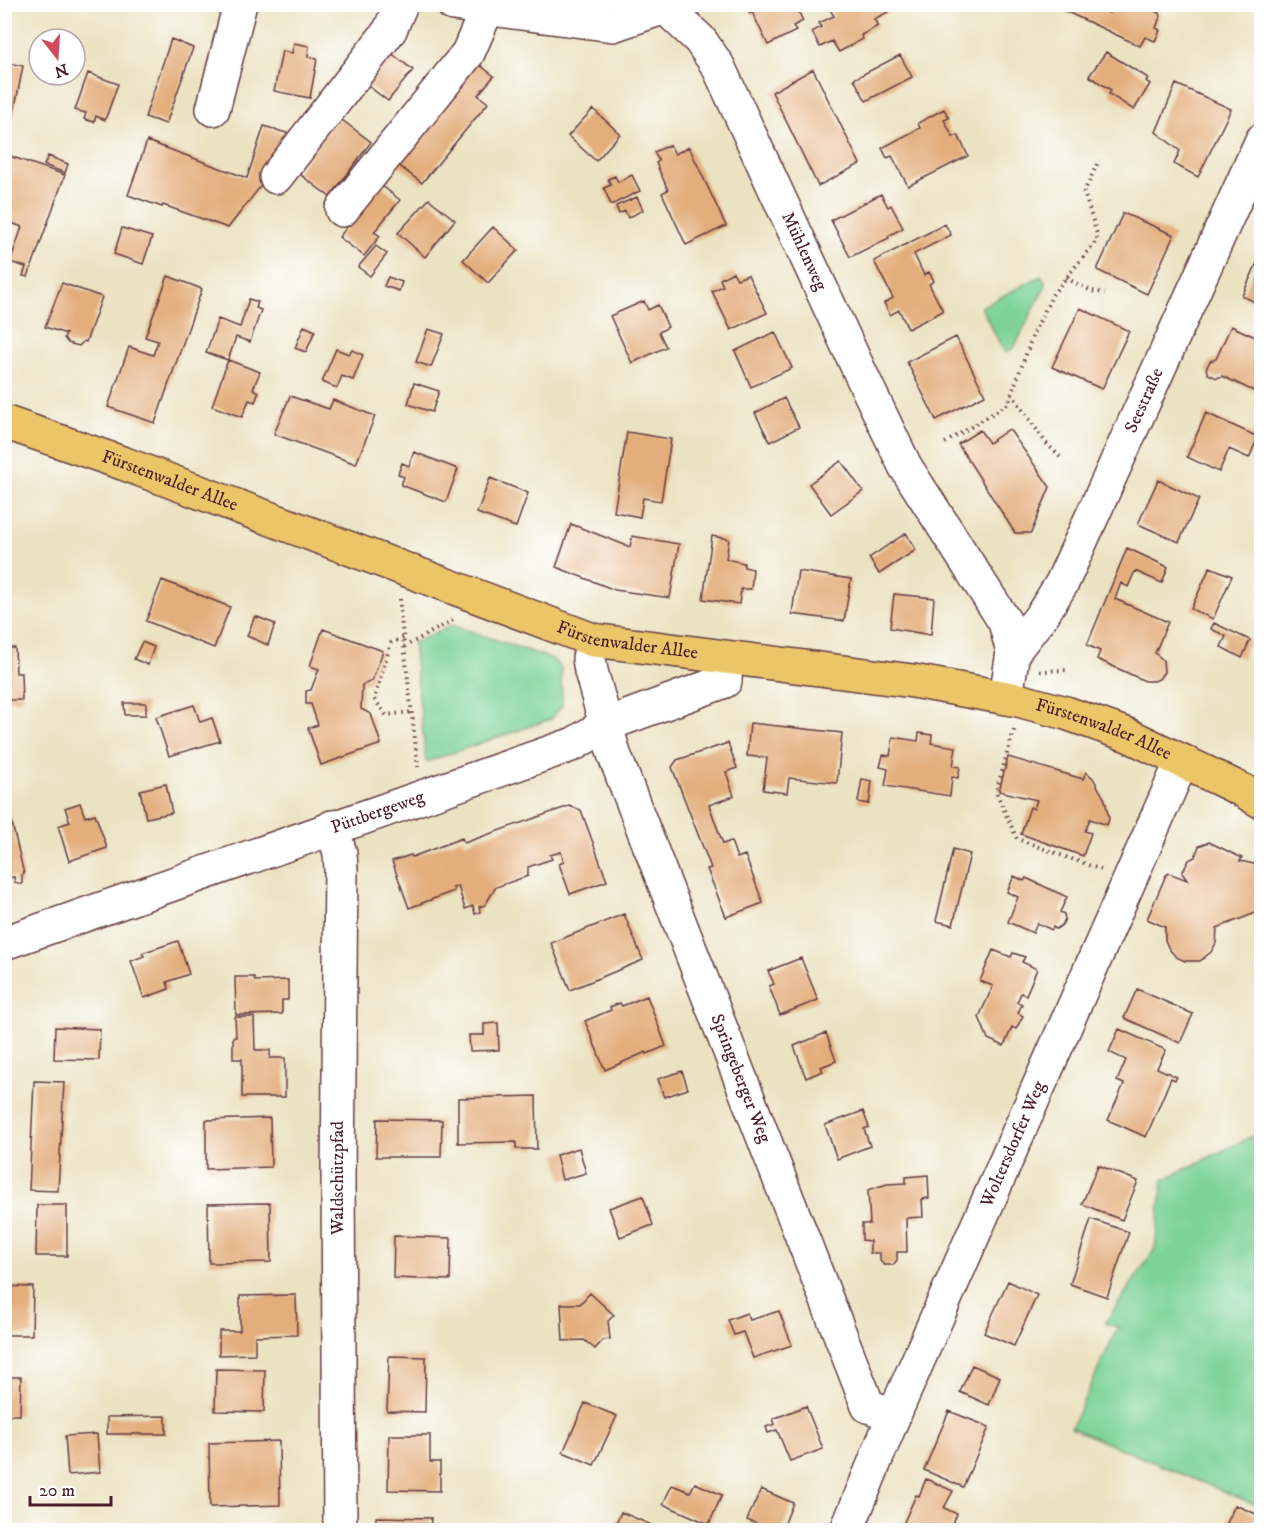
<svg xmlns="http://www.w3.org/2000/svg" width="1266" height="1535" font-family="'IM FELL DW Pica',serif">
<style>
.green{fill:#7dd397;stroke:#647961;stroke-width:1.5}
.building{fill:#e3ad7b}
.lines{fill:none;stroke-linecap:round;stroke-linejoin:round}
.minor-casing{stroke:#623c42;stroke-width:36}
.major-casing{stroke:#623c42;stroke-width:36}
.path{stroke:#623c42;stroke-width:4;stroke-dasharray:1.5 4.5;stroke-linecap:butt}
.minor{stroke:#fff;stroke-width:33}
.major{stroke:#ecc569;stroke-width:33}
.labels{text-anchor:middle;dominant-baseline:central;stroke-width:4.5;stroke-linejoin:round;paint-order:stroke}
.street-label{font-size:18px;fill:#4a1f2b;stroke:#fff}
</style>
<rect width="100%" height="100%" fill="#fff"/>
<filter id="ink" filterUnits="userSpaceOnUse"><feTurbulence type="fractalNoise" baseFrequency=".0167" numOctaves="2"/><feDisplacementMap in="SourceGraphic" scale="12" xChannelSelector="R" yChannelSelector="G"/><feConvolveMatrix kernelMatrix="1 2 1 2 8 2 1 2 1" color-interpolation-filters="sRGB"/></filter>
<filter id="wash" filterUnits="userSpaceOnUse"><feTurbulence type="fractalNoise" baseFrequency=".008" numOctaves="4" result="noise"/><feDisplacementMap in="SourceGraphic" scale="24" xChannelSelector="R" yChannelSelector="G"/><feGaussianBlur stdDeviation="1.35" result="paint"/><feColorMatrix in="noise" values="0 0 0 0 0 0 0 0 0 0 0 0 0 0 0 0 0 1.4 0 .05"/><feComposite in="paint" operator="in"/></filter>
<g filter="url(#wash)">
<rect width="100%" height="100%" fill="#ebe2c1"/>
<path class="green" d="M1041,276L1046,284L1014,348L1005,353L981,307Z
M452,625L552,659L561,668L562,706L551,719L426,762L413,643Z
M1261,1132V1507L1071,1428L1118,1327L1105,1323L1155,1249L1163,1180Z"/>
<g id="blocks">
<path class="building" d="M746,4H795L803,21L793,26L796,31L768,45L752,12L750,14Z
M836,4H849L851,7L855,4H894L896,8L874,19L878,26L861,35L863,39L839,52L832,41L820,47L812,32L821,27L819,23L834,16L829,8Z
M1050,4H1089L1109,13L1113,5L1126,11L1129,4H1140L1159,13L1160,17L1156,28L1160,30L1155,41L1145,37L1140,46Z
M171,39L193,48L166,124L145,117Z
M294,43L309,46L308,57L317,59L310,98L274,91L282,51L292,53Z
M387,50L413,70L388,101L362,81Z
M1106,52L1148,78L1146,81L1150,84L1134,110L1109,94L1111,90L1089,76Z
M900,55L912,77L866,101L854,79Z
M4,62L23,66L14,112L4,111Z
M476,62L494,76L478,95L488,103L422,183L394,162Z
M813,69L860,164L818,186L772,92Z
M88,73L118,84L105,120L96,116L94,122L84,119L86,113L75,110Z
M1176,84L1231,109L1198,177L1174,164L1180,151L1156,132Z
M593,109L620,134L596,161L568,136Z
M944,109L949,118L944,120L953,137L958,135L968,156L908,186L892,156L887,158L882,148L920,128L918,123Z
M338,117L371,142L330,197L297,172Z
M264,126L299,137L228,228L163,205L162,207L128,195L147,141L247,178Z
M670,145L675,154L689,147L726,226L686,245L662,193L668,190L656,163L659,161L654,152Z
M4,154L65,175L28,277L23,276L26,267L10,262L22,227L4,220Z
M48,156L68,164L65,173L44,165Z
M632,175L640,191L611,205L604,188L611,185L608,179L615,176L618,182Z
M381,185L400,200L374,232L380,236L364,256L339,237Z
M881,194L888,207L891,205L903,228L888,236L889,238L850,257L831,220Z
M637,197L643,210L628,218L625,211L619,214L616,206Z
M429,199L455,220L425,257L398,233Z
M1123,213L1174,235L1147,294L1097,270Z
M945,224L951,235L914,254L924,275L929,272L934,281L929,284L943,311L908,329L899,310L890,315L884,303L893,298L874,261Z
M493,227L518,250L488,283L463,260Z
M122,228L152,237L143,264L114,254Z
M376,246L387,254L370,276L358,267Z
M1258,261L1262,262V305L1242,296Z
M733,272L737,279L748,275L767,313L731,330L712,291L723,286L720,279Z
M168,276L202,289L155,423L108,407L129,347L153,355L158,341L145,337Z
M388,277L402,282L399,291L384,286Z
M62,283L102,297L86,342L84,341L79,346L68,343L64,338L66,334L45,327Z
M249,299L258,302L256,308L261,310L250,342L236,337L228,360L206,353L218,319L240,327Z
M644,301L648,310L658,305L668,327L659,332L666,347L632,363L610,316Z
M1080,308L1129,331L1102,389L1052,367Z
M304,326L315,331L306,352L295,348Z
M1231,326L1262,340V395L1222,376L1217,378L1208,374L1206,369L1210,361L1216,359Z
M428,329L444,334L431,367L416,362Z
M775,332L792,368L751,387L735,351Z
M956,337L985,395L936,420L907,362Z
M336,349L349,354L352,350L363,355L353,380L342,376L337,388L322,382Z
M228,360L260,372L253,389L259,392L255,402L249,400L242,417L212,406Z
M414,383L439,391L432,412L408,404Z
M290,396L329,409L333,400L375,416L356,464L274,434Z
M784,398L799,427L770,442L755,413Z
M1206,413L1258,437L1249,458L1229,449L1219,472L1187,457Z
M1009,429L1050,487L1031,533H1015L958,444L980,430L989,443Z
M627,432L671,439L661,501L643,498L640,517L614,512Z
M414,452L458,469L446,502L401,485L404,477L398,474L402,463L409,466Z
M841,461L863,491L831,514L809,484Z
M490,478L528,493L516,527L477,513Z
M1158,480L1199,499L1179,542L1138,524Z
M571,524L630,547L632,536L679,544L670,598L615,590L556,567Z
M906,533L916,550L879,574L869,558Z
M712,536L729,539L726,559L744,563V567L753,569L751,589H741L739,604L703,599Z
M1127,548L1168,567L1162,583L1135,571L1128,587L1121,583L1115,599L1168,622L1155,653L1163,660L1164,672L1159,679L1154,681H1145L1097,659L1100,651L1087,645Z
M1210,567L1232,576L1213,619L1191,609Z
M798,571L851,579L844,621L792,614Z
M162,580L230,607L214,648L146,621Z
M894,594L934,598L931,635L890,628Z
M255,616L275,624L268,645L247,636Z
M1214,623L1250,640L1242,658L1221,647L1226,636L1211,629Z
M323,629L383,651L372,681L362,685L361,709L371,714L381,744L321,765L308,728L318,725L311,704H306V691L311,690L319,669L310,666Z
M142,642L154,647L148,665L134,659Z
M4,648H15L16,673H21L22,700H4V688H8L7,674H4Z
M124,703H146V715H125Z
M194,705L200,722L212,718L220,741L169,756L156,717Z
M750,723L842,733L837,783L789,778L787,793L763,790L767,758L747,756Z
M919,733L932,735L931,743L956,747L953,766L960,767L958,778L952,777L950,796L885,786L888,769L880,767L883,755L890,756L893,737L918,741Z
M728,743L737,768L726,772L734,796L709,805L723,844L731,841L737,858L745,855L763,903L726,917L707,869L711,868L672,767L677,760Z
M1008,757L1083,779L1086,772L1093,778L1105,800L1109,819L1107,825L1090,819L1085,831L1091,833L1083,856L1021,834L1030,807L1034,809L1037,800L999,791Z
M862,779L872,781L869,804L858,802Z
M166,784L172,813L146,818L140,790Z
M80,803L85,817L95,814L107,848L69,861L58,826L70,822L65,808Z
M8,806L24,874L22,875V884H18L15,882L14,877L4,879V807Z
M569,806L581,810L607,881L570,894L559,864L564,862L561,852L550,855L552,859L528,867V876L496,887L485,905L479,907L480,912L475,914L473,906L465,909L458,886L453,888L454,891L409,908L392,861L411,855L412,857L462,838L464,843Z
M1209,842L1242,858L1240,861L1254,864L1262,871V913L1258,912L1217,928L1216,943L1211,952L1200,961H1185L1176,957L1169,949L1165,940V927L1147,919L1166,875L1169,873L1187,880L1182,873L1189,860L1195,857L1199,846Z
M953,849L970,854L953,925L936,921Z
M1014,876L1024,881L1026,878L1067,897L1060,912L1064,914L1065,919L1062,925L1056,929L1053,927L1052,930L1037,923L1033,933L1008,922L1018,897L1007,892Z
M624,914L643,960L570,990L551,943Z
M178,941L189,974L167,982L169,989L144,998L131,961L144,956L142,953Z
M993,950L1011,957L1013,953L1025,957L1022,962L1037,969L1026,995L1021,993L1017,1002L1022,1004L1018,1013L1023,1016L1016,1029L1012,1027L1004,1046L988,1039L979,1017L993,986L980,981Z
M801,958L818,1000L780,1015L769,986L774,984L768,971Z
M235,977H254L255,981L288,980V1000H282V1014L236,1015Z
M1137,989L1193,1014L1180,1043L1124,1018Z
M647,996L666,1046L647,1054L646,1052L605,1070L585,1021L611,1010L610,1007L620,1003L622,1006Z
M235,1017H254L255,1050H270V1058H285V1097H242V1059H233V1037H236Z
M498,1023L499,1050L470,1051L469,1035H484V1024Z
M55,1027L100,1029L99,1060L54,1059Z
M4,1029H8L6,1047H4Z
M1119,1029L1166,1050L1157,1068L1177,1077L1175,1080L1171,1078L1146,1137L1108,1120L1124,1084L1117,1081L1126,1060L1109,1052Z
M826,1033L836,1061L821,1067L823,1071L806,1078L794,1046Z
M682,1071L688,1089L664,1097L658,1079Z
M34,1081L64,1082L58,1191L29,1190Z
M536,1096L537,1149H516V1142L458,1143V1098Z
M863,1111L869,1127L864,1129L870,1146L837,1159L825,1125Z
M270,1118L271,1167L206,1169V1120Z
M377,1119L442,1120L441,1157H376Z
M579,1148L586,1173L562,1180L556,1155Z
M1098,1165L1138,1181L1122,1220L1082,1204Z
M928,1175L929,1198L922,1199L923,1217L906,1218L907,1252H897V1260L893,1265H884L880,1261V1253H870V1241L862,1240V1224H870L868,1190L887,1184L906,1183V1177Z
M643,1196L653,1225L620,1237L609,1208Z
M270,1203L271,1262L209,1263L208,1204Z
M37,1205H67V1256H36Z
M1091,1219L1129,1232L1107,1297L1070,1284Z
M394,1236L451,1238L450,1280L393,1278Z
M1008,1281L1037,1295L1014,1346L984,1333Z
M4,1286L33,1287L32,1335H4Z
M590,1293L614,1315L608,1321L610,1339L603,1340L595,1349L584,1340L563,1341L561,1304H580Z
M296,1295L297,1335L255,1336V1354L219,1355V1331H240V1296Z
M779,1311L792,1345L753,1358L743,1332L734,1335L728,1320L747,1313L750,1320Z
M389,1356L426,1357L425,1412L387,1411Z
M972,1365L1000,1377L989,1405L960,1392Z
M216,1369L265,1370L264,1412L215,1411Z
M4,1377H21L20,1415H4Z
M585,1403L617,1416L594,1465L563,1452Z
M806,1406L823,1449L790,1461L777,1430L768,1433L766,1427L775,1424L773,1419Z
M949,1411L989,1427L963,1487L924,1470Z
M166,1416V1434H107V1417Z
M97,1434L100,1472L68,1475L65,1436Z
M389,1435H430V1462H440V1491L388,1490Z
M279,1441L280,1505L210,1507L209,1443Z
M926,1479L953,1491L944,1508L957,1514L950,1530H905L901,1529L916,1495L919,1496Z
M695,1483L722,1495L709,1524L663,1504L672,1485L690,1492Z
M761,1489L793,1503L782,1530H772L747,1520Z
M1235,1505L1261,1516L1255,1530H1224Z
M621,1512L654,1526L651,1530H613Z
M376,1517L431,1518L430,1530H376Z"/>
</g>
</g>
<g filter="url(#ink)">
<use href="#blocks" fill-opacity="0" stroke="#623c42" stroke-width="1.5"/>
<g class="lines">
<defs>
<g id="minor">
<path d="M453,4L613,25L665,7"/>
<path id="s1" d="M665,7L700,40L718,66L859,370L905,466L1005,622L1013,652L1006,697"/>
<path d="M213,109L240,4"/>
<path d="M276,177L390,30L401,4"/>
<path d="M342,210L468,53L487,9"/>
<path id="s2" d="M593,640L589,658L591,671L614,754L868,1406L894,1415"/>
<path id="s3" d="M1013,652L1042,615L1062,583L1262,140"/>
<path d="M332,827L340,853L341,869L338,1176L340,1530"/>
<path id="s4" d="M4,943L574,744L605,725L725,681L726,658"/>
<path id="s5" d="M847,1530L894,1415L1182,761"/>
</g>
<g id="major">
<path id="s6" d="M4,422L125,464L593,640L913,681L1018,700L1066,713L1128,735L1242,790L1262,802"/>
</g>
</defs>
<use href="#minor" class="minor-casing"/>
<use href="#major" class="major-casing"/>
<path class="path" d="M1066,278L1091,291L1105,293
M1012,394L1046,443L1060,457
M945,443L1008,404L1034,332L1053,294L1097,240V234L1084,192L1099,160
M400,599V610L418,767
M403,638L391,643L374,699L386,715L412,712
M404,647L453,620
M1040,671L1069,670
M1014,730L996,792L1017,839L1102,870"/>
<use href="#minor" class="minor"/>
<use href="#major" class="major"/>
</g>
</g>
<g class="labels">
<g class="street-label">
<text stroke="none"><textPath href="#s1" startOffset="284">Mühlenweg</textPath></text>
<text stroke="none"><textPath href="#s3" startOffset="285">Seestraße</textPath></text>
<text stroke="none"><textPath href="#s6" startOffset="176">Fürstenwalder Allee</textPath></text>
<text stroke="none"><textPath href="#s6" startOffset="662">Fürstenwalder Allee</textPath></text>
<text stroke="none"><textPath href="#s6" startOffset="1148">Fürstenwalder Allee</textPath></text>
<text stroke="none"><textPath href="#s4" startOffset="396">Püttbergeweg</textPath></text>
<text stroke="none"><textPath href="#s2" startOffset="466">Springeberger Weg</textPath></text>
<text stroke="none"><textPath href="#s5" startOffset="420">Woltersdorfer Weg</textPath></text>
<text transform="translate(338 1178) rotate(-90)">Waldschützpfad</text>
</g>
</g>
<rect width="1266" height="1535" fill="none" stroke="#fff" stroke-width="24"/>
<g transform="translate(57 57) rotate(163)"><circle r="28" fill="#ffffff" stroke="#b7a5aa" stroke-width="1.5"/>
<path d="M0-4.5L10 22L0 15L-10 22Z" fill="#d1495b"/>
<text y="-9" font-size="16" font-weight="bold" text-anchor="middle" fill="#4a1f2b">N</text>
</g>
<path d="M30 1496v9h81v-9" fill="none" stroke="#4a1f2b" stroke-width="3"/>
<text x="39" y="1496" font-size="18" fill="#4a1f2b" stroke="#ffffff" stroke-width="4.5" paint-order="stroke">20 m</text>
</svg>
